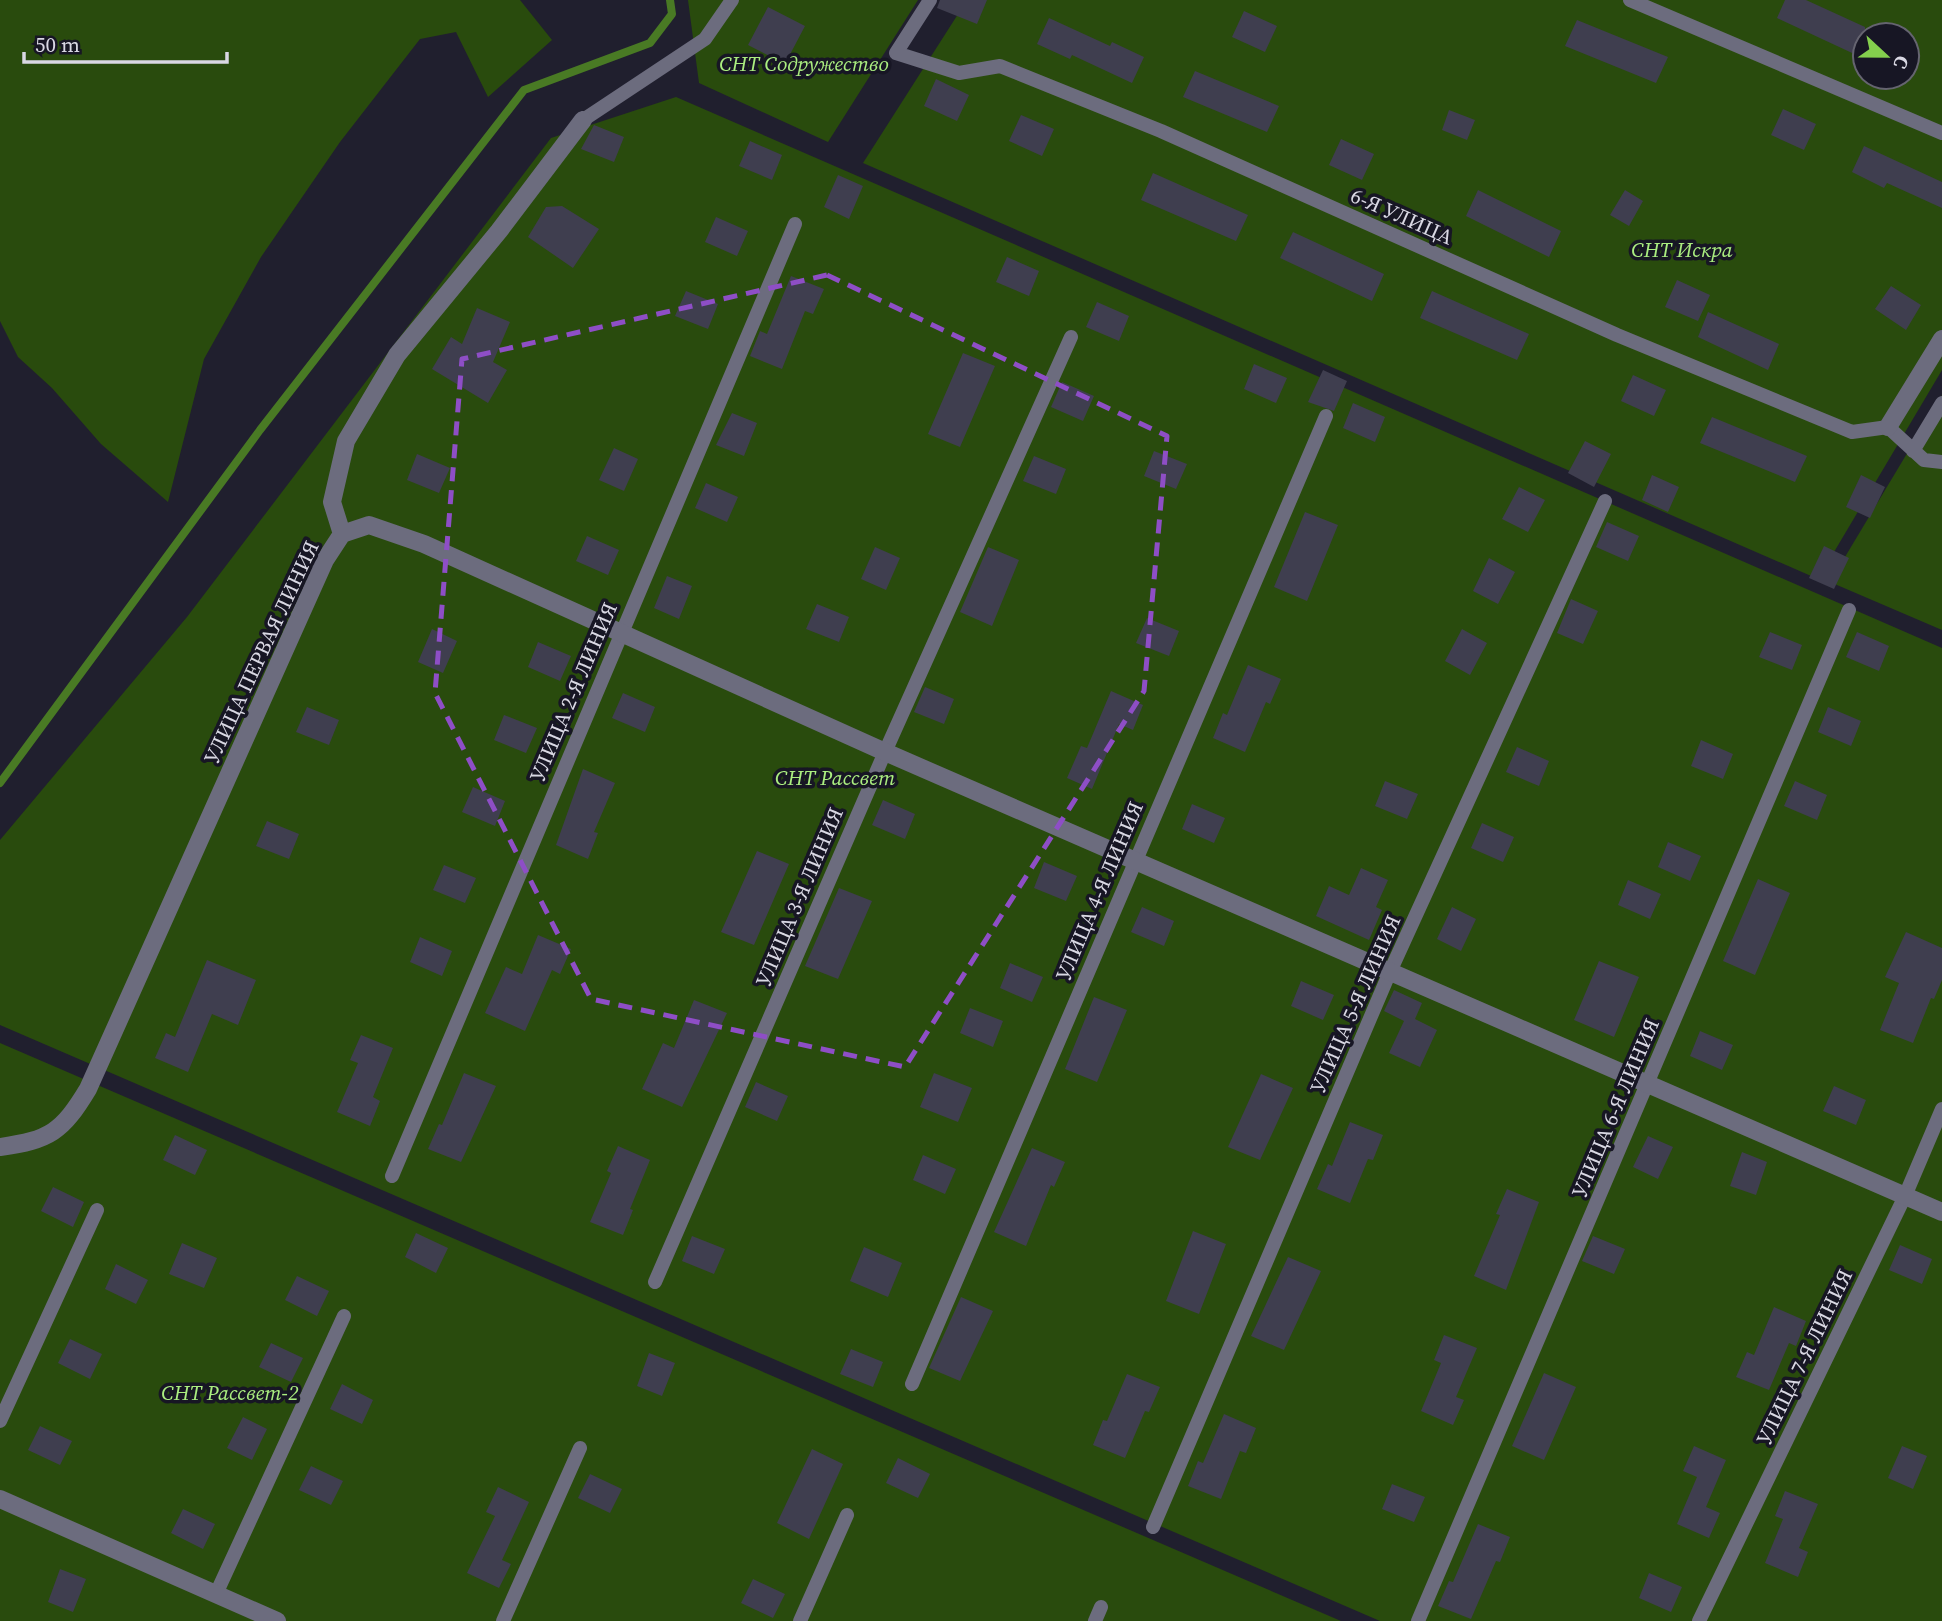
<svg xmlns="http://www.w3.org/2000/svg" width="1942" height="1621" font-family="'Source Serif 4',serif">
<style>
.green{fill:#294b0d;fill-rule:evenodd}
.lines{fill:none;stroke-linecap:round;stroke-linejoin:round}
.stream{stroke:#497a24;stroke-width:8}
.building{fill:#3f3e4f}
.lane{stroke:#6c6c7e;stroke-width:14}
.street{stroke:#6c6c7e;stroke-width:18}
.marked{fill:none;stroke:#8e4ec6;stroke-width:5;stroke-dasharray:14 9;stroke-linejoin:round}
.labels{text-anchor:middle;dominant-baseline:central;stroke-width:7;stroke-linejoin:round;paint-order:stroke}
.park-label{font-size:21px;font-style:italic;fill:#abee80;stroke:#171624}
.street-label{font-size:21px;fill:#d9d8e3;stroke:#171624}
</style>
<rect width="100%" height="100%" fill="#201f2e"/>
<path class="green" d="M0,0H520L552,40L488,97L456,32L420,39L340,142L261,257L204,359L168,502L101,444L52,388L18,357L0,321Z
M688,0H918L828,142L699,83Z
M967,0H1942V370L1818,579L863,163ZM1865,35H1907V77H1865Z
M676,97L1942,648V1621H1380L0,1025V840L187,617L551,138Z
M1942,395V630L1830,582Z
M0,1043L1341,1621H0Z"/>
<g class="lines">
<path class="stream" d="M0,783L260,430L524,90L650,43L672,14L670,0"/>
</g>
<path class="building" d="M940,0H987L977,24L937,8Z
M1785,0H1806L1865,27V59L1777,18Z
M768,7L805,26L785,64L748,45Z
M1244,11L1277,26L1265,52L1232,37Z
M1049,18L1110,46L1112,42L1144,57L1132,83L1072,55L1070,59L1037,44Z
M1577,20L1668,57L1656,83L1565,46Z
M1195,71L1279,106L1267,132L1183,97Z
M936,79L969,95L957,121L924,106Z
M1783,109L1816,124L1804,150L1771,135Z
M1449,110L1475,120L1467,140L1442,130Z
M1021,115L1054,129L1042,156L1009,141Z
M594,125L624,137L614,162L581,149Z
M1341,139L1374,154L1362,180L1329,165Z
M750,141L782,155L772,180L739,166Z
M1864,146L1942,182V208L1887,183L1884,188L1852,172Z
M1153,173L1248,215L1236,241L1141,200Z
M838,175L863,186L849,219L824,207Z
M1478,190L1561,231L1549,257L1466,216Z
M1625,190L1643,201L1629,226L1610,215Z
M562,206L599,229L573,268L528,237L546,207Z
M716,217L748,231L737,256L705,242Z
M1293,232L1384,274L1372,301L1280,258Z
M1007,257L1039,271L1029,296L996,282Z
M791,276L824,289L813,314L805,311L782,369L750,356L760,331L767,334Z
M1677,280L1710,295L1698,321L1665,307Z
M1891,286L1921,305L1906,330L1875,309Z
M686,291L718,304L708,329L675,316Z
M1432,291L1529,334L1517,360L1420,318Z
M1097,302L1129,316L1119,341L1086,327Z
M477,308L510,322L493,362L507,370L488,403L432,369L451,337L462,344Z
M1708,312L1779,344L1768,370L1698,337Z
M963,353L995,366L960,447L928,434Z
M1254,364L1287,378L1276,403L1244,389Z
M1323,370L1347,381L1334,411L1308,402Z
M1633,375L1666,390L1654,416L1621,401Z
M1062,382L1094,396L1083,421L1051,407Z
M1353,403L1385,417L1375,442L1343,428Z
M732,413L757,423L744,456L716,445Z
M1712,417L1807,456L1795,482L1700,443Z
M1585,441L1611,454L1594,487L1568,473Z
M614,448L638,459L624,491L599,480Z
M1154,451L1187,464L1176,489L1144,476Z
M417,454L450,468L439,493L407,480Z
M1034,456L1066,469L1056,494L1023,481Z
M1652,475L1679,487L1668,512L1642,500Z
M1861,475L1885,487L1870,518L1846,507Z
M706,483L738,497L727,522L695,508Z
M1519,487L1545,500L1528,532L1502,519Z
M1305,512L1338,525L1307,601L1274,587Z
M1607,522L1639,536L1628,561L1596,547Z
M587,536L619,550L608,575L576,561Z
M1824,546L1849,558L1834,589L1809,578Z
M875,547L900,558L886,590L861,579Z
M988,547L1019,560L992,626L960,612Z
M1489,558L1515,572L1498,604L1473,591Z
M667,576L692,586L679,619L654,608Z
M1571,599L1598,611L1583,644L1557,633Z
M817,604L849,617L839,642L806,629Z
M1147,618L1179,631L1169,656L1136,643Z
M432,629L457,641L443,673L418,662Z
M1462,629L1487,643L1470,675L1445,661Z
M1770,632L1802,645L1792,670L1759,657Z
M1857,632L1889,646L1879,671L1846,657Z
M538,642L571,656L560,681L528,667Z
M1248,665L1281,679L1270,704L1266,702L1245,752L1213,738L1223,713L1227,715Z
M925,687L954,699L944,724L914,712Z
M1111,691L1143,705L1133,730L1119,724L1092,789L1067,778L1081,746L1087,748Z
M623,693L655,707L645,732L612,718Z
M307,707L339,720L329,745L296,732Z
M1828,707L1861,721L1851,746L1818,732Z
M504,715L537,728L526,753L494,740Z
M1701,740L1733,754L1723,779L1691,766Z
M1517,747L1549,761L1539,786L1506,772Z
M583,769L615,783L594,832L598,833L588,859L556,845Z
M1385,781L1418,794L1407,819L1375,806Z
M1795,781L1827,795L1817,820L1784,806Z
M473,787L505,801L495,826L462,812Z
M883,800L915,814L905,839L872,825Z
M1192,804L1225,818L1214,843L1182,829Z
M267,821L299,834L289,859L256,846Z
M1482,823L1514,837L1503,862L1471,848Z
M1668,842L1701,856L1690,881L1658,867Z
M757,851L789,864L754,945L721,932Z
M1044,862L1077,876L1066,901L1034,888Z
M444,865L476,878L465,903L433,890Z
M1361,868L1388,880L1376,907L1382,910L1369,940L1316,916L1329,886L1349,895Z
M1758,879L1790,893L1755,975L1723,961Z
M1628,880L1661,894L1650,919L1618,905Z
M839,888L872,901L838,979L805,966Z
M1142,907L1174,921L1164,946L1131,932Z
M1452,907L1476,919L1461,951L1437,939Z
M1906,932L1942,948V980L1934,999L1931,998L1913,1043L1880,1030L1899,983L1885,977Z
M538,935L571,949L560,974L552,970L525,1031L485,1013L506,967L522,974Z
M420,937L452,951L442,976L410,962Z
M207,960L256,980L238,1025L212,1014L188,1072L155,1058L166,1033L175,1037Z
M1599,961L1639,977L1614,1037L1574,1020Z
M1010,963L1043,977L1032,1002L1000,988Z
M1301,981L1334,995L1323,1020L1291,1006Z
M1394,990L1422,1003L1415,1019L1437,1030L1420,1067L1389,1053L1404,1021L1384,1011Z
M1094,997L1127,1010L1097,1082L1065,1069Z
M694,1000L727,1013L682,1107L642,1089L663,1043L674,1048Z
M970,1008L1003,1021L993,1047L960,1033Z
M1700,1031L1733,1045L1722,1070L1690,1056Z
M361,1035L393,1048L373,1097L380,1101L370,1126L337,1112L358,1063L350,1060Z
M464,1073L496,1086L461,1162L428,1149L439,1124L442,1125Z
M934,1073L972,1088L958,1122L920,1107Z
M1261,1074L1293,1088L1260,1160L1228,1147Z
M756,1082L788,1096L777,1121L745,1107Z
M1834,1086L1866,1100L1856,1125L1823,1111Z
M1350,1122L1383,1135L1373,1160L1368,1159L1350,1203L1317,1189L1328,1164L1332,1166Z
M175,1135L207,1150L195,1175L163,1160Z
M1648,1136L1673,1147L1658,1179L1633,1167Z
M618,1146L650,1160L630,1209L633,1210L623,1235L590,1222L611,1173L607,1171Z
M1032,1148L1065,1162L1054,1187L1051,1185L1026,1246L994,1232Z
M1742,1152L1767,1162L1756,1195L1730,1186Z
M923,1155L956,1169L945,1194L913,1180Z
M53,1187L84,1202L73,1227L41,1211Z
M1507,1189L1539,1202L1506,1290L1474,1276L1500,1215L1496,1214Z
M1193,1231L1226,1244L1199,1314L1166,1301Z
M416,1233L448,1248L436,1273L405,1257Z
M692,1236L725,1249L714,1274L682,1261Z
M1593,1236L1625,1249L1614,1274L1582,1261Z
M182,1243L217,1258L204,1288L169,1274Z
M1900,1245L1932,1259L1922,1284L1889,1270Z
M864,1247L902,1263L888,1297L850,1281Z
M1288,1257L1321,1271L1284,1350L1251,1336Z
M116,1264L148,1280L136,1304L105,1289Z
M297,1276L329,1291L317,1316L285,1300Z
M961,1297L993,1311L960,1381L929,1368Z
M1774,1307L1806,1321L1796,1346L1789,1343L1769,1390L1736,1377L1747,1352L1754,1355Z
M1444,1335L1477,1348L1456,1397L1464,1400L1453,1425L1421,1411L1441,1363L1434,1360Z
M70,1339L102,1354L90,1379L58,1363Z
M271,1343L303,1358L291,1382L259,1367Z
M851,1349L883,1362L873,1387L840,1374Z
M649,1353L675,1363L662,1396L637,1386Z
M1544,1373L1576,1387L1544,1460L1512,1446Z
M1127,1374L1160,1387L1149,1412L1145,1411L1125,1458L1093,1445L1103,1420L1107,1421Z
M342,1384L373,1400L362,1424L330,1409Z
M1224,1414L1256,1428L1246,1453L1240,1451L1221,1499L1188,1486L1198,1461L1203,1463Z
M243,1417L267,1429L252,1460L227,1448Z
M40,1426L72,1441L60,1465L28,1450Z
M1694,1446L1726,1460L1706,1507L1720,1513L1709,1538L1677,1524L1697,1477L1683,1471Z
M1902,1446L1927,1456L1913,1489L1888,1478Z
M812,1449L843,1464L809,1539L777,1523Z
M898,1458L930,1474L918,1498L886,1483Z
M311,1466L343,1481L331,1505L299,1490Z
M590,1474L622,1489L610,1513L578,1498Z
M1392,1484L1425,1497L1414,1522L1382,1509Z
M498,1487L529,1502L502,1560L511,1564L499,1588L467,1573L495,1516L486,1512Z
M1785,1491L1818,1504L1799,1548L1808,1552L1798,1577L1765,1563L1783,1519L1775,1516Z
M183,1509L215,1524L203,1549L171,1533Z
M1478,1524L1510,1537L1500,1562L1496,1561L1471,1619L1438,1606L1449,1581L1453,1582Z
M60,1569L86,1579L73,1612L48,1602Z
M1649,1573L1682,1587L1671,1612L1639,1598Z
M753,1579L785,1594L773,1618L741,1603Z"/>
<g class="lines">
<path class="lane" d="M930,0L896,53L959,73L1000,66L1161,131L1617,335L1852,432L1888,427L1924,460L1942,462
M1630,0L1942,133
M583,120L705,39L732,0
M1913,451L1942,403
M392,1176L795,224
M655,1282L885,752L1071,337
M912,1384L1326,416
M0,1421L97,1210
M1153,1527L1389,974L1605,501
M216,1594L344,1316
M503,1621L580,1448
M800,1621L847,1515
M1095,1621L1101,1607
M1418,1621L1849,610
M1699,1621L1905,1196L1942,1109"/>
<path class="street" d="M1888,427L1942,339
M342,534L369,525L424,544L885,752L1942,1212
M0,1147C50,1140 62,1132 88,1089L325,560L342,534L332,502L346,441L397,355L499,231L583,120
M0,1499L277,1621"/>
</g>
<path class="marked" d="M827,275L1167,436L1144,691L905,1067L591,999L435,693L462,359Z"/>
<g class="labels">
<g class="park-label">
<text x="804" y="63">СНТ Содружество</text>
<text x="1682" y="249">СНТ Искра</text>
<text x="835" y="777">СНТ Рассвет</text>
<text x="230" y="1392">СНТ Рассвет-2</text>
</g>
<g class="street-label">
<text transform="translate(1402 216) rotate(24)">6-Я УЛИЦА</text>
<text transform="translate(261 652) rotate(-65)">УЛИЦА ПЕРВАЯ ЛИНИЯ</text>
<text transform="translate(573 692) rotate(-67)">УЛИЦА 2-Я ЛИНИЯ</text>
<text transform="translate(1099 891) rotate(-67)">УЛИЦА 4-Я ЛИНИЯ</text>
<text transform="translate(799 897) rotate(-67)">УЛИЦА 3-Я ЛИНИЯ</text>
<text transform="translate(1355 1004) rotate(-66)">УЛИЦА 5-Я ЛИНИЯ</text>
<text transform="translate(1615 1108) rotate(-67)">УЛИЦА 6-Я ЛИНИЯ</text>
<text transform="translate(1804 1357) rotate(-64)">УЛИЦА 7-Я ЛИНИЯ</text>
</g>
</g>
<g transform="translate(1886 56) rotate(112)"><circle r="33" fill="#171624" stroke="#656470" stroke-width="2"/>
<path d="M0-5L12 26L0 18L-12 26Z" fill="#84cf4d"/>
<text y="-10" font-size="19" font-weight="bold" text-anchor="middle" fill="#d9d8e3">С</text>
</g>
<path d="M24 52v10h203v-10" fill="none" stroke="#d9d8e3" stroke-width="3.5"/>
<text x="35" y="52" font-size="21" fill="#d9d8e3" stroke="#171624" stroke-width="5" paint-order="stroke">50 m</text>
</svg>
